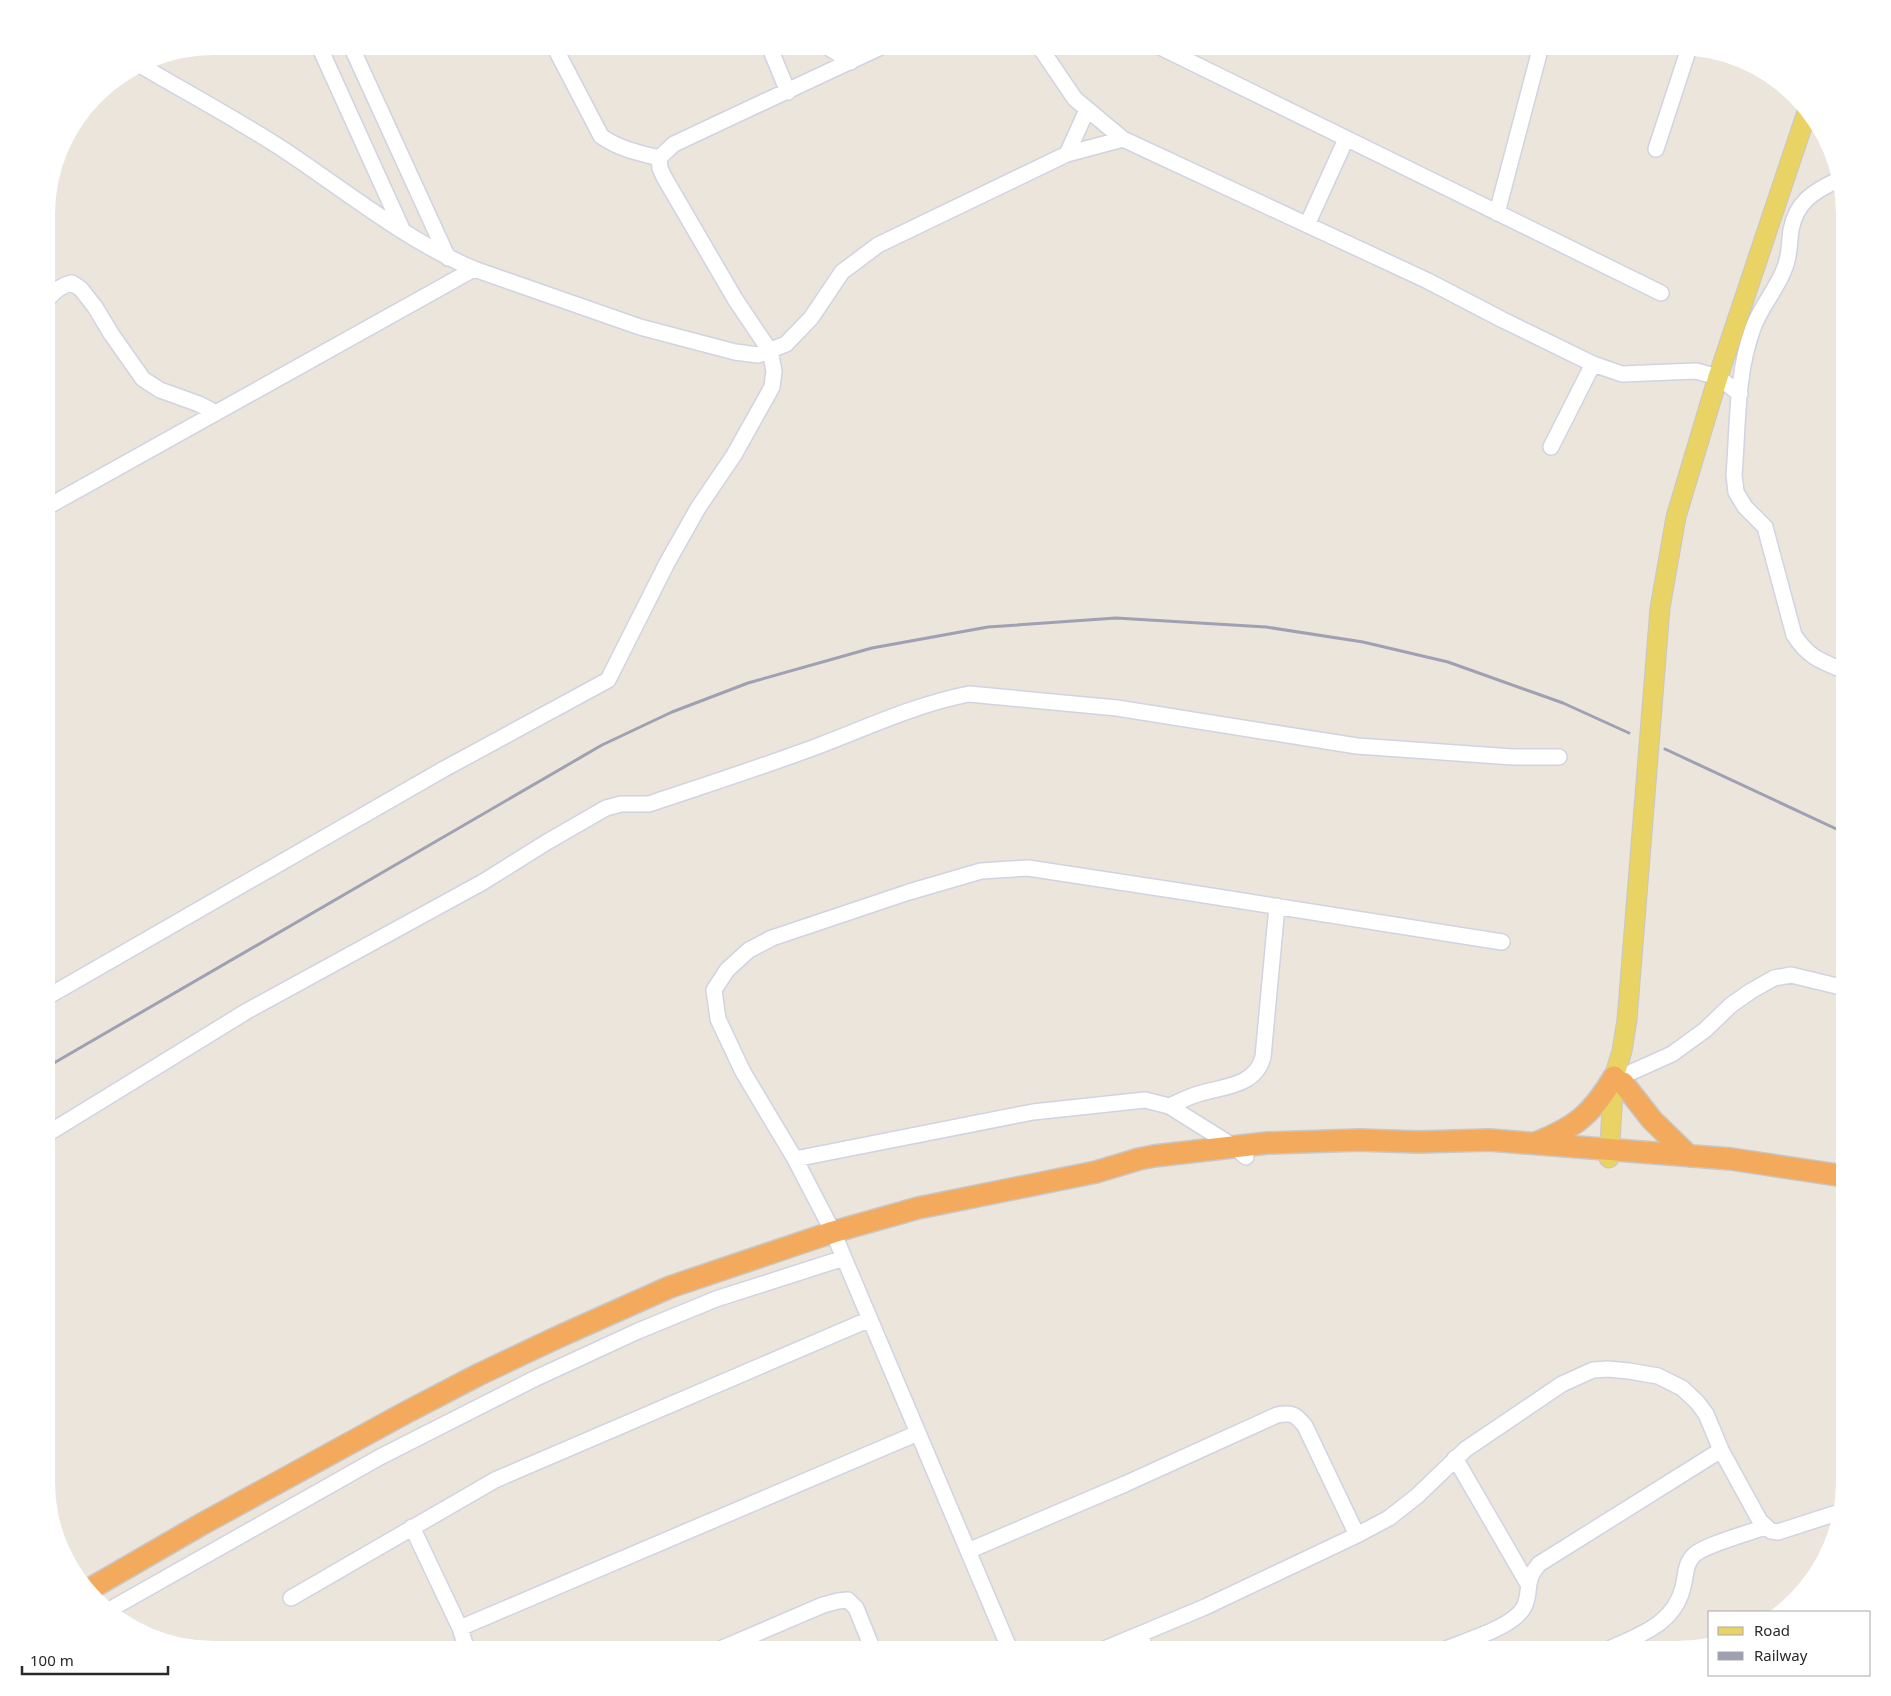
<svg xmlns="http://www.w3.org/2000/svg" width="1891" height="1696" font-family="'Noto Sans',sans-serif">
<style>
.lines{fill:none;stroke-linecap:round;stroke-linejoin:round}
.minor-casing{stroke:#d1d3e1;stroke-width:18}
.major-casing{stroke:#c7c7c7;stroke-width:21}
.highway-casing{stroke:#c7c7c7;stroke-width:24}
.minor{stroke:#fff;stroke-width:15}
.major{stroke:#e8d364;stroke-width:19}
.highway{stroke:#f4aa5d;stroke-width:21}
.rail{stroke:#9fa0b2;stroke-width:3}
</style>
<rect width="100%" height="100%" fill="#ebe5dc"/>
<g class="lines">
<defs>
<path id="minor" d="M319,46L402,229
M351,46L448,258
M554,46L601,136C619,149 639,153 659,158
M769,46L788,92
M826,46L851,62
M1039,46L1075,99L1123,139L1428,281L1501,319L1593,364L1622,374L1696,371L1718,377L1740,394
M1158,46L1661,293
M140,65C189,94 240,121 287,152C347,192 407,241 474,269L640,327L735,352L758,355L786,344L811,318L842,272L878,245L1067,154L1123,139
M1656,149L1689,48
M1067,154L1087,110
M1838,180C1814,191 1796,202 1791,230C1789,243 1790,255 1785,267C1777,290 1759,308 1752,331C1736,376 1738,428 1734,475L1736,492L1745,507L1765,527L1794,635C1809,658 1821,661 1845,671
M1497,213L1541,46
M1307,225L1346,139
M47,300C54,291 61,285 72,283L81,289L95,307L112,335L143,379L160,390L199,404L216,413
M1551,447L1593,364
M47,507L474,269
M47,997L444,769L608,680L667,563L698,508L734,455L772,387L774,371L770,351L735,299L664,177L660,168L659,158L674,144L883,46
M1623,1076L1672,1054L1705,1030L1731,1005L1751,991L1774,978L1791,975L1845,988
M1169,1106C1179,1102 1188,1097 1198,1094C1223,1086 1255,1087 1263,1057L1277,906
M47,1134L247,1011L483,882L547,842L606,808L621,804H649C705,785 762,767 818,746C868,727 917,704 969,694L1117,708L1357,746L1513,757H1559
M795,1159L1033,1112L1145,1100L1169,1106L1233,1146L1246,1157
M1455,1458L1528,1584
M412,1527L460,1628L467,1650
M968,1551L1125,1484L1277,1415C1293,1412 1296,1415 1305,1426L1357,1535
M291,1598L495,1480L870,1319
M109,1610L380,1457L534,1379L638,1331L716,1299L844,1258
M460,1628L918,1433
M1140,1635L1146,1650
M718,1650L823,1605L838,1601L848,1600L856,1608L873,1650
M1010,1650L833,1232L795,1159L743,1072L718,1019L714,990L727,970L749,950L772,938L909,892L981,871L1028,868L1192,893L1502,942
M1102,1650L1205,1607L1357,1535L1389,1518L1417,1496L1466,1449L1562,1384L1593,1370L1607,1369L1629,1371L1658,1376L1682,1388L1697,1402L1706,1414L1721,1450L1760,1521L1771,1531L1778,1532L1840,1512
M1443,1650C1465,1641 1514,1627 1524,1607C1532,1591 1523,1583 1539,1564L1721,1450
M1607,1650C1639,1635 1674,1625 1683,1587C1686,1576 1685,1563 1694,1555C1704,1545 1749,1533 1765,1527"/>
<path id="major" d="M1609,1158L1614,1077L1622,1051L1627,1020L1660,608L1676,517L1718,377L1807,112"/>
<path id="highway" d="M1623,1083L1652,1120L1689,1156
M1536,1143C1576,1127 1592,1114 1614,1077
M88,1590L202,1524L405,1413L478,1375L558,1337L670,1287L833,1232L918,1208L1096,1172L1139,1159L1154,1156L1267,1143L1359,1140L1418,1142L1489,1140L1731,1159L1844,1176"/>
</defs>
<use href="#minor" class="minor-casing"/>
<use href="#major" class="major-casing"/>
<use href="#highway" class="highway-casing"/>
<use href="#minor" class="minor"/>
<use href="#major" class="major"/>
<use href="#highway" class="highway"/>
<path class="rail" d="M1665,749L1845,833
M47,1067L602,745L672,712L748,683L872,648L988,627L1116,618L1266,627L1363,642L1448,662L1563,703L1629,733"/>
</g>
<path d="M0 0H1891V1696H0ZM214 55H1677A159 159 0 0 1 1836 214V1482A159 159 0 0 1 1677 1641H214A159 159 0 0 1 55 1482V214A159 159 0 0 1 214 55Z" fill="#fff" fill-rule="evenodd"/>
<rect x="1708" y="1611" width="162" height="65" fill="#ffffff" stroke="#a9a9a9"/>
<rect x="1718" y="1627" width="25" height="8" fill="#e8d364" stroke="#a9a9a9"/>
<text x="1754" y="1636" font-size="15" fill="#292929">Road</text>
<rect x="1718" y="1652" width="25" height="8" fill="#9fa0b2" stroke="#a9a9a9"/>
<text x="1754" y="1661" font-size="15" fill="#292929">Railway</text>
<path d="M22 1666v8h146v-8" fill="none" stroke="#292929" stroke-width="2.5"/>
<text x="30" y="1666" font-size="15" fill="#292929" stroke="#ffffff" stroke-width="4" paint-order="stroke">100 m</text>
</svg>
